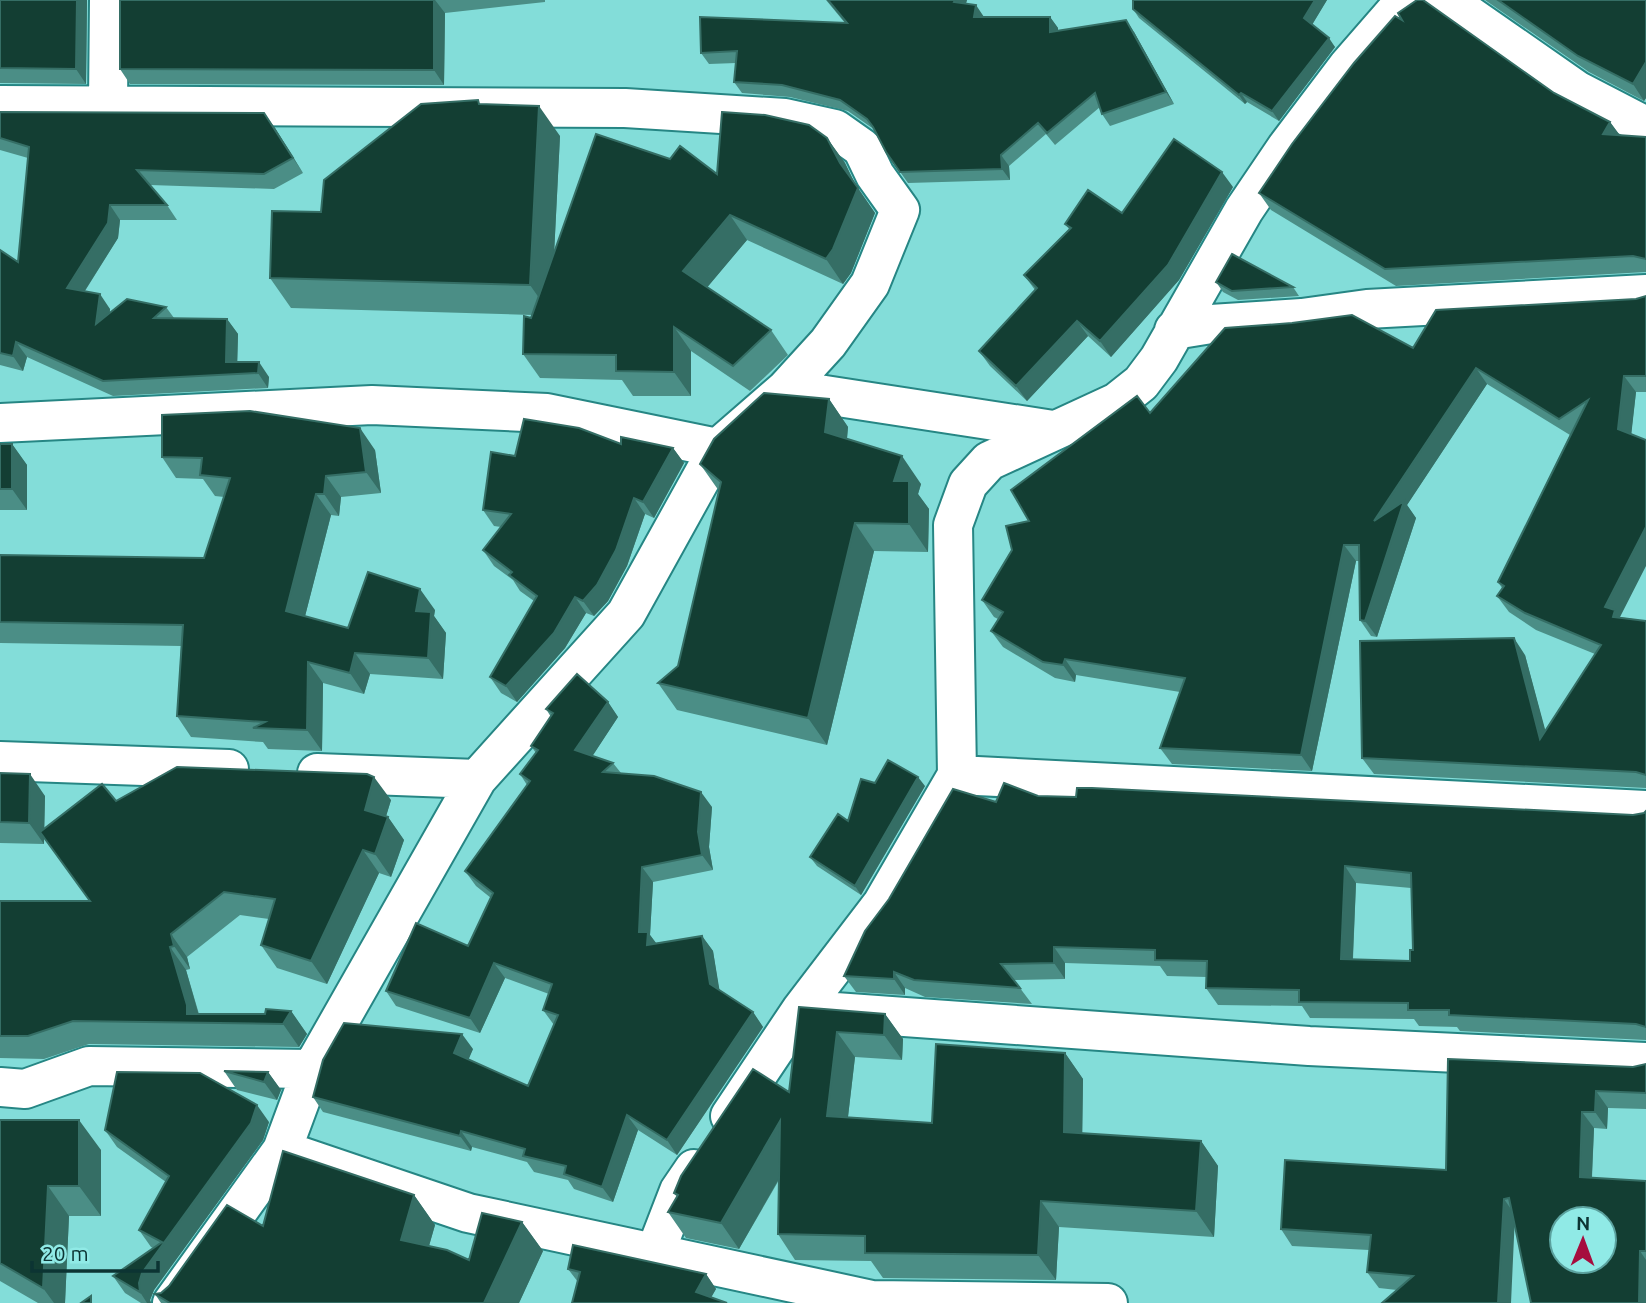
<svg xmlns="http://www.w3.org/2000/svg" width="1646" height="1303" font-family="Ubuntu,sans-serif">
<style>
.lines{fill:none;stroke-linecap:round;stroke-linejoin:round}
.street-casing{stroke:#268684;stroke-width:42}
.street{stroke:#fff;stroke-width:38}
.wall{fill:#4b8e86;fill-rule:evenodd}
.shaded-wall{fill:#356e65}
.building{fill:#133e33;stroke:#356e65;stroke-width:2;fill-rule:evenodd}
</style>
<rect width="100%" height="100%" fill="#83ddd9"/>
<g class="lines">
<defs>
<path id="street" d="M1447,0L1578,91L1646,126
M0,105L625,108L785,118L835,129L862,148L875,175L900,210L870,284L828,343L786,389L718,448L626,614L477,779L312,1069L282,1150L172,1303
M108,105L109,0
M1174,330L1211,324L1302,318L1367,309L1646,294
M786,389L1053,430
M0,423L372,405L547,413L718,448
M0,761L229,769
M317,773L477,779
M957,775L1646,810
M835,1012L1309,1046L1646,1062
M0,1087L25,1089L89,1066L312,1069
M730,1116L801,1010L882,904L957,775L953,525L968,484L989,461L1117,402L1141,383L1159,359L1244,210L1286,148L1348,66L1395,12L1416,0
M282,1150L468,1213L872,1300L874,1303
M655,1253L679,1191L694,1169
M872,1300L1108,1303"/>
</defs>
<use href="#street" class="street-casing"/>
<use href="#street" class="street"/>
</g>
<path class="wall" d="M0,0H87L86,84L0,83Z
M120,0H545V2L445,13L444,85L130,84L120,69Z
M826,0H967L966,4L984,17H1050L1058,28V30L1134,32L1174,104L1110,126L1102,114L1100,107L1055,145L1046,134L1009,166L1010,180L908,183L886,152L875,130L848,111L790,97L742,93L734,82L736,63L709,64L701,53L845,23Z
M1133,0H1327L1312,25L1335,47L1279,121L1247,102L1245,104L1139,18L1133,9Z
M1485,0H1646V98L1644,101L1589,72Z
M1402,20L1554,93L1610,122L1620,136L1646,137V272L1396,286L1271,210L1259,193Z
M481,104L560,136L554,254L717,174L827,138L845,163L856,186L875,213L851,273L843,284L747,240L707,287L771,330L788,355L750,391L691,351V396H633L622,380L540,378L523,354L532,315L291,308L270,278L321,212Z
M0,112L275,128L303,173L274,189L150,185L167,205L177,220H120L118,238L85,291L110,309V313L166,307L174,318L227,319L238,334L237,362L269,377L268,388L113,396L27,357L23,371L0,365V250L18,262L28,158L0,150Z
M1233,187L1179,280L1111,357L1088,336L1027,401L990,366L979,351L1035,290L1024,275L1069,229L1065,224L1122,213Z
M1216,282L1293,287L1299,296L1238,300L1223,292Z
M1646,296V392H1636L1631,434L1620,617L1646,621V788L1374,774L1362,758L1525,655L1545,731L1595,654L1536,630L1509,612L1497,596L1502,588L1498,582L1570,435L1487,384L1407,505L1416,518L1377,637L1371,636L1360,620L1359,561H1356L1312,771L1172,764L1160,748L1180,692L1076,675L1075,682L1055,678L1003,647L991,631L998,619L994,617L982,600L1029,521L1150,413L1413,348L1636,299Z
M829,399L848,427L847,439L921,484L918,494L929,509L928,552L874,551L827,745L677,710L658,683L678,666L719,491L700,464Z
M0,444H12L27,465V510H0Z
M621,444L673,448L684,463L654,518L645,514L627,566L608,601L594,616L586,613L565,648L517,702L501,693L490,677L534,601L520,591L513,580L494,566L483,550L501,527L494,526L483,510L515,456Z
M375,450L381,493L341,497L339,516L331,515L305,616L348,628L435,610L434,616L446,633L443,679L370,674L364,694L323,683L322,751L268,749L263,742L191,737L177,716L181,646L0,643V555L204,558L224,497L215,496L203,479L176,478L162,457Z
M608,702L618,717L592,756L613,763L621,773L712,807L709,847L713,870L653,882L650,935L656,943L702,936L713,951L719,990L753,1012L763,1027L677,1155L638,1130L613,1202L574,1189L568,1180L534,1172L527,1162L472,1147L471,1151L323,1112L313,1097L473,1049L468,1059L528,1086L554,1025L543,1010L549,994L505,978L480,1033L396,1006L386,991L468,946L491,898L476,886L465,871L527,785L520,774L536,753L531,746L551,717L546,709Z
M0,773L45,796L44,829L116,801L391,800L386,816L388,817L404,840L391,877L379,873L327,984L277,968L261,945L269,919L240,915L187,957L190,969L186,970L199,1014H265L291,1011L307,1034L299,1047L89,1044L44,1059L0,1058V901H90L44,838V844L0,843Z
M875,783L925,786L861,895L817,866L810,857L848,821Z
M1038,796L1633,815L1644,813L1646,811V1040L1460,1031L1457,1027L1419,1026L1414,1019L1310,1018L1302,1006L1218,1005L1206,988L1207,977L1167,976L1160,966L1065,963V979L1014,980L1032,1004L925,997L905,988V995L856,992L844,976L996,802ZM1356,883L1411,888L1413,950L1410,961L1353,959Z
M799,1007L885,1014L903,1039L902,1060L855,1057L848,1117L932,1123L1065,1053L1083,1079L1082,1133L1201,1141L1218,1166L1214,1237L1059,1227L1056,1280L883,1278L871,1261L795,1260L778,1234L779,1180L739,1249L686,1238L668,1212L677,1197L674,1193L789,1092Z
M1646,1064V1109L1608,1108L1607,1129L1594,1128L1592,1178L1646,1181V1303L1515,1224L1397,1290L1379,1288L1367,1272L1369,1250L1292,1246L1281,1229L1446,1170L1633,1067Z
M224,1071L268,1072L281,1090L277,1100L237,1090Z
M0,1120L101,1150V1216H69L65,1303H38L0,1281Z
M269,1122L263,1140L154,1290L150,1300L151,1303H141L125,1293L113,1276L153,1248L151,1247L139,1230L166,1182L117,1147L105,1130Z
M414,1195L435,1225L429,1246L469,1260L522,1222L543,1251L519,1303H161L155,1294L161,1293L263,1226Z
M568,1269L706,1274L716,1289L711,1297L578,1282Z"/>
<path class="shaded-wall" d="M77,0H87L86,84L76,69Z
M434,0H435L445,13L444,85L434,70Z
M955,0H967L962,13L954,2Z
M1315,0H1327L1310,28L1304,18Z
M976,5L984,17H974Z
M1050,17L1058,28V43L1050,32Z
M1126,20L1134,32L1174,104L1166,92Z
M1329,38L1335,47L1279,121L1272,111Z
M1646,62V98L1644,101L1633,84Z
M1241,93L1247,102L1245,104L1239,95Z
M539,106L560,136L551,315L530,285Z
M264,113L275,128L303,173L293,158Z
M1610,122L1622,138L1603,134Z
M827,138L845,163L857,188L840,163Z
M1001,155L1009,166L1010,180L1002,169Z
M1222,172L1233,187L1179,280L1111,357L1100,341Z
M858,188L875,213L851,273L843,284L826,259Z
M110,205L120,220L118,238L77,303L67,288Z
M730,215L747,240L700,296L683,271Z
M100,294L110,309L107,340L96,324Z
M227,319L238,334L237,374L226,362Z
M1077,321L1088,336L1027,401L1016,386Z
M674,327L691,351V396L674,372Z
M16,342L27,357L23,371L13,356Z
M259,362L269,377L268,388L258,373Z
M1476,368L1487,384L1407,505L1416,518L1377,637L1365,621L1374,521Z
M1624,376L1636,392L1630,446L1618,429Z
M829,399L848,427L845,459L825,432Z
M360,428L375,450L381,493L366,472Z
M12,444L27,465V510L12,489Z
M673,448L684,463L654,518L643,502Z
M902,456L921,484L918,494L929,509L928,552L909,524L894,481Z
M326,476L341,497L339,516L324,494Z
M316,494L331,515L301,632L286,611Z
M634,498L645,514L627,566L608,601L594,616L583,601Z
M855,523L874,551L827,745L808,718Z
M1646,527V566L1620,617L1626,626L1624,633L1605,607Z
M1344,545L1356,561L1312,771L1301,755Z
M420,589L435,610L434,616L446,633L443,679L428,658L416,611Z
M575,597L586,613L565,648L517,702L506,686Z
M1514,638L1525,655L1552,755L1540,739Z
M355,653L370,674L364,694L350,673Z
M1065,659L1076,675L1075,682L1063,665Z
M308,662L323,683L322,751L307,730Z
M608,702L618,717L586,766L575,750Z
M30,774L45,796L44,844L29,823Z
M374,777L391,800L381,833L365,810Z
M918,777L925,786L861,895L855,886Z
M701,792L712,807L709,847L713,870L702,855L698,832Z
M388,817L404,840L391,877L375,854Z
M363,850L379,873L327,984L311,961Z
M1345,866L1356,883L1352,975L1341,959Z
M642,867L653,882L650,935L659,947L658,960L639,932Z
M171,934L187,957L190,969L174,946Z
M702,936L713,951L721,999L710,984Z
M170,947L186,970L201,1023L187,1014Z
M1054,947L1065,963V979L1054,963Z
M494,963L505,978L480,1033L470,1018Z
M894,972L905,988V995L894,979Z
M291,1011L307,1034L299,1047L283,1024Z
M753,1012L763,1027L677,1155L667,1140Z
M885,1014L903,1039L902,1060L884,1035Z
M837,1032L855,1057L845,1142L827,1116Z
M462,1034L473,1049L465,1068L454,1053Z
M1065,1053L1083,1079L1082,1157L1064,1132Z
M268,1072L281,1090L277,1100L264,1082Z
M1596,1091L1608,1108L1607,1129L1595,1112Z
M257,1105L269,1122L263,1140L154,1290L150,1300L151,1303H147L140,1292L139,1283L142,1273Z
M1582,1112L1594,1128L1591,1194L1580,1177Z
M627,1115L638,1130L613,1202L602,1187Z
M79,1120L101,1150V1216L79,1186Z
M780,1121L797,1147L739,1249L721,1223Z
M461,1131L472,1147L471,1151L460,1136Z
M1201,1141L1218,1166L1214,1237L1196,1211Z
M48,1186L69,1216L65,1303H54L43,1288Z
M414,1195L435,1225L422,1270L401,1240Z
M1504,1199L1515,1215L1511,1303H1498Z
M1041,1201L1059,1227L1056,1280L1038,1255Z
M522,1222L543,1251L519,1303H484Z
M1640,1251L1646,1260V1303H1639Z
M706,1274L716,1289L708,1303L696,1292Z"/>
<path class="building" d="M0,0H77L76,69L0,68Z
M120,0H434V70L120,69Z
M828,0H955L954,2L976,5L974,17H1050V32L1126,20L1166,92L1102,114L1095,93L1047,133L1038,123L1001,155L1002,169L900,172L886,152L873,127L867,119L840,100L782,85L734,82L737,51L701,53L700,17L847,23Z
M1133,0H1315L1304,18L1329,38L1272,111L1241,93L1239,95L1133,9Z
M1417,0H1423L1554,93L1610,122L1603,134L1646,137V259L1633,256L1385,269L1259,193L1292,144L1354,63L1395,16L1402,20L1398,13Z
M1498,0H1646V62L1633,84L1578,56Z
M478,100L479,104L539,106L530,285L270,278L272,211L321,212L324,180L421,104Z
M0,112L264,113L293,158L264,174L137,170L167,205H110L108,223L67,288L100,294L96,324L127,299L166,307L154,318L227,319L226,362H259L258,373L103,381L16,342L13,356L0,353V250L18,262L29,147L0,138Z
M722,112L765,115L809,125L827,138L840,163L858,188L833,249L826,259L730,215L683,271L771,330L733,366L674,327V372L616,371V355L523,354L524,316L531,318L596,134L670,159L680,146L717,174Z
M1174,139L1222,172L1168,265L1100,341L1077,321L1016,386L979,351L1037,288L1024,275L1071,228L1065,224L1088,190L1122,213Z
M1232,254L1293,287L1232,291L1216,282Z
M1646,296V376H1624L1618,429L1646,440V527L1605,607L1615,610L1613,617L1646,621V775L1636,772L1362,758L1360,641L1514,638L1540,739L1601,645L1525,613L1497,596L1504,586L1498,582L1588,400L1559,419L1476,368L1374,521L1404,501L1365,621L1360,620L1359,545H1344L1301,755L1160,748L1185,678L1065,659L1063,665L1043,662L991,631L1003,612L982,600L1012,550L1006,526L1029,521L1011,490L1137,396L1150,413L1225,328L1292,323L1352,315L1413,348L1436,310L1636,299Z
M764,393L829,399L825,432L902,456L894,481H909V524L855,523L808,718L658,683L678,666L721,482L700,464L714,439Z
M250,411L360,428L366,472L326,476L324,494H316L286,611L348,628L368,572L420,589L416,611L431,612L428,658L355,653L350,673L308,662L307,730L253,728L265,722L177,716L183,625L0,622V555L204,558L230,478L200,475L202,458L162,457V415Z
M524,419L579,428L621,444V437L673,448L643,502L634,498L616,550L597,585L583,601L575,597L554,633L506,686L490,677L537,596L509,575L512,572L483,550L511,514L483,510L491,452L515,456Z
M0,444H12V489H0Z
M577,674L608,702L575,750L613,763L603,772L654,776L701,792L698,832L702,855L642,867L639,932H648L647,945L702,936L710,984L753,1012L667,1140L627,1115L602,1187L564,1174L566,1166L523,1156L525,1149L461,1131L460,1136L313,1097L323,1060L344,1023L462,1034L454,1053L528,1086L558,1015L543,1010L552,984L494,963L470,1018L386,991L416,923L468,946L493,893L465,871L530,781L520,774L538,750L531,746L553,713L546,709Z
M888,760L918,777L855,886L810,857L838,814L848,821L861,779L875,783Z
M177,767L367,774L374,777L365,810L388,817L375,854L363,850L311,961L261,945L275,899L224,892L171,934L174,946L170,947L187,1005V1014H265L266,1009L291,1011L283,1024L73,1021L28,1036H0V901H90L40,832L102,784L116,801Z
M0,773L30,774L29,823L0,822Z
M1004,783L1038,796L1076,797L1077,788H1092L1633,815L1644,813L1646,811V1027L1636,1024L1449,1015V1010H1408V1003L1299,1002V990L1206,988L1207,961L1155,960V950L1054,947V963L1001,964L1020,988L914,980L894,972V979L844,976L865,931L889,899L953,789L996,802ZM1345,866L1411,873L1413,950H1410V961L1341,959Z
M799,1007L885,1014L884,1035L837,1032L827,1116L932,1123L936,1044L1065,1053L1064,1132L1201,1141L1196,1211L1041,1201L1038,1255L865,1253V1236L778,1234L780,1121L721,1223L668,1212L678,1195L674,1193L681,1176L753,1069L789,1092Z
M1448,1059L1633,1067L1646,1064V1093L1596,1091L1595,1112H1582L1580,1177L1646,1181V1251H1640L1639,1303H1531L1509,1198L1504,1199L1498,1303H1382L1413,1276L1367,1272L1371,1235L1281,1229L1285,1160L1446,1170ZM1562,1219H1604V1261H1562Z
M224,1071L268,1072L264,1082Z
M117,1072L200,1073L257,1105L251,1123L142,1273L139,1283L140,1292L113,1276L162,1242L139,1230L169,1176L105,1130Z
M0,1120H79V1186H48L43,1288L0,1263Z
M283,1151L414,1195L401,1240L447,1250L469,1260L482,1213L522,1222L484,1303H170L155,1294L161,1293L169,1286L227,1205L263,1226Z
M573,1245L706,1274L696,1292L727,1303H572L580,1272L568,1269Z
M91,1296V1303H81Z"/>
<g transform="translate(1583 1240) rotate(1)"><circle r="33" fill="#90eae6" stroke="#5ba19e" stroke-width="2"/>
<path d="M0-5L12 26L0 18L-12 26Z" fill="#a60d3e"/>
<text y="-10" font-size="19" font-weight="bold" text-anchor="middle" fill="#0c3433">N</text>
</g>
<path d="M32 1261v10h126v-10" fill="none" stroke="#0c3433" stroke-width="3.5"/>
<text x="42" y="1261" font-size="21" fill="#0c3433" stroke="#90eae6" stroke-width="5" paint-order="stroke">20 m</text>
</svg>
